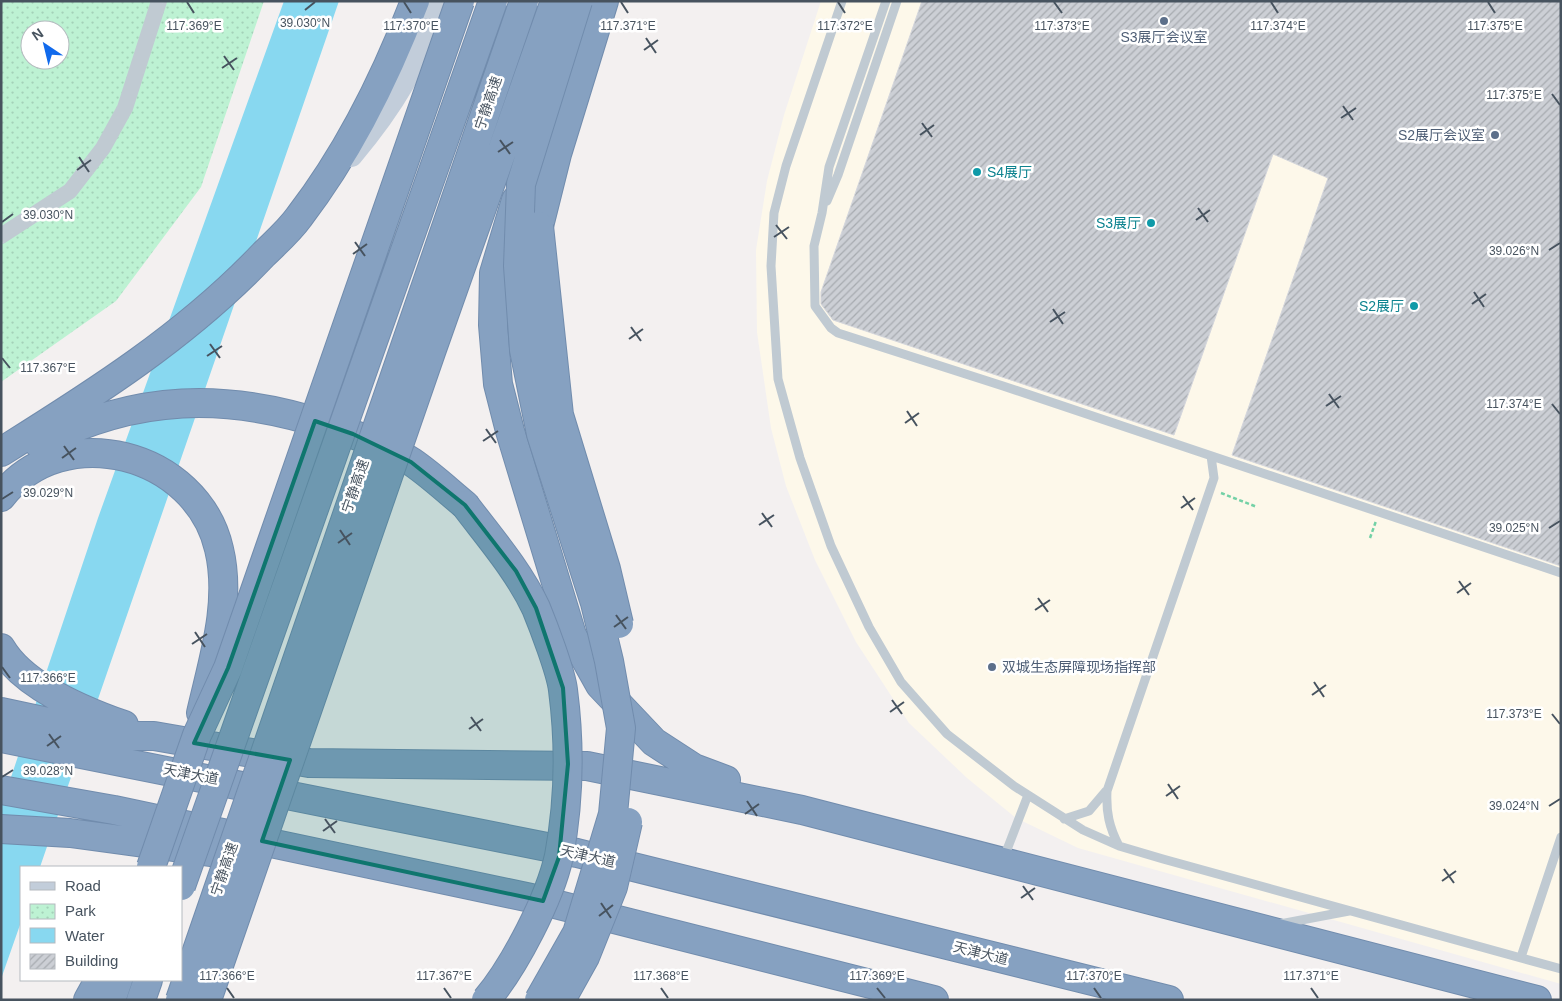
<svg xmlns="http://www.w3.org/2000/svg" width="1562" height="1001" font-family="Arial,'Noto Sans SC',sans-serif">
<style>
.commercial{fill:#fdf8ea}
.park{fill:url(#park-dots);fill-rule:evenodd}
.water{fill:#88d8f0}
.building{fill:url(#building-hatch);stroke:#d4d6dc}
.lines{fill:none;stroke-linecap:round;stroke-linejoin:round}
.highway-casing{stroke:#718cad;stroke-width:30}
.path{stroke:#73d1a6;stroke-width:2.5;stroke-dasharray:4 2.5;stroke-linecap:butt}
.lane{stroke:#c0cad2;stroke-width:9}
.street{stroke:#c0cad2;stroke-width:16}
.secondary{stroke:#c2cdda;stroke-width:24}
.highway{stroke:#86a1c1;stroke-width:28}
.highway-bridge-casing{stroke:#718cad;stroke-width:30;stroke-linecap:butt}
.highway-bridge{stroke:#86a1c1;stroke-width:28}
.marked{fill:#0f766e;fill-opacity:0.2;stroke:#0f766e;stroke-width:4;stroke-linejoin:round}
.ticks{fill:none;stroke:#47535f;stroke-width:2}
.service-dot{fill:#5c6f8a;stroke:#fff;stroke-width:2}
.culture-dot{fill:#0f9aa8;stroke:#fff;stroke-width:2}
.labels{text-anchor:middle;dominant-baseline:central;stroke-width:5;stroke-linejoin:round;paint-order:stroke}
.service-label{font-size:14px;fill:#4e5e75;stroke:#fff}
.street-label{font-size:14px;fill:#47535f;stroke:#fff}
.culture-label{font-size:14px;fill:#0d838f;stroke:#fff;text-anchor:end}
.ticks-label{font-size:12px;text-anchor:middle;fill:#47535f;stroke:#fff;stroke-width:5;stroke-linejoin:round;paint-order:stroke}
</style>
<defs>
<pattern id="park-dots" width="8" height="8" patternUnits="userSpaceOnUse" patternTransform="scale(1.25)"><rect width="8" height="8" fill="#bdf2d3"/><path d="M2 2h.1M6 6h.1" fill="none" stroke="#a4d1b8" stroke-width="1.8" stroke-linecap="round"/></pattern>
<pattern id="building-hatch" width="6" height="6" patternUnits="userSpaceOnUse" patternTransform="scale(1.25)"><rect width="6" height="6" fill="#cccfd5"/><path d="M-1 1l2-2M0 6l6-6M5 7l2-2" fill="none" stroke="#a7abb0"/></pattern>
</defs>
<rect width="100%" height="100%" fill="#f3f0f0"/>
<path class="commercial" d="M821,1H1561V984L1078,848L1016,818L967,778L909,723L856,642L815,560L786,486L771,428L757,332L756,250L767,181L784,115Z"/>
<path class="park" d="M1,1H264L201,187L116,301L1,382ZM30,30H60V60H30Z"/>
<path class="water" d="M284,1H339L40,867H21V922L1,979V807L98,518Z"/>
<path class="building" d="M922,1H1561V566L1232,455L1328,178L1273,154L1174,435L833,320L821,304V292Z"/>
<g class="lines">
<defs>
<path id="highway" d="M516,200L494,273L493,325L498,384L510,431L572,635L600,685L654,742L694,768L726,780
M539,226L557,154L604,1
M39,444C136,394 227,392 329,426C356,435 388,446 412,462C431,475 448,491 465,505
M1,452C94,394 187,335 263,255C275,243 289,231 299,217C349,152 386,77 415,1
M1,497C63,417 197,453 219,549C232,603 213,660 201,713
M1,648C24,687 84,711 124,725
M1,712L99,733L123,736H154L309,763L587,766L802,810L1537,1000
M1,738L577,853L1169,1000
M1,790L114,810L531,898L934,1000
M1,829L70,833L254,858
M88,1000L99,980
M111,1000L118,980
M141,1000L148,980"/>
</defs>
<use href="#highway" class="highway-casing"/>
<path class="path" d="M1221,493L1257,507
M1370,538L1376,521"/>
<path class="lane" d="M842,1L786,166L774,213L771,266L778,379L800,458L831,546L869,627L901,682L947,734L1014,786L1083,830L1119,846L1163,859L1561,969
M886,1L829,167L822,213L814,246L815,306L831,328L838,333L1003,386L1561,573
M827,201L838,175L897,1
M1064,819L1089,811L1106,791
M1119,846C1109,827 1106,812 1107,791L1214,478L1211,456
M1003,860L1028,795
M1280,924L1349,911
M1521,957L1561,837"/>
<path class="street" d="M1,236L70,191L103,148L125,108L159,1"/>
<path class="secondary" d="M351,155C393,105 418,63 439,1"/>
<use href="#highway" class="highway"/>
<defs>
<path id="highway-bridge" d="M539,226L559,415L606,569L619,624
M465,505C490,538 518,570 536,608C543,625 561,672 563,690C570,744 569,802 559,856C550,898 514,967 486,1000
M151,867L197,735L228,668L460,1
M181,886L493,1
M180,1000L524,1
M207,1000L431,352L555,1
M539,1000L577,933L613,814L621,728L609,661L595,603L541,434L524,350L518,266L521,184L578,1
M561,1000L585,957L613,887L628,822"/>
</defs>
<use href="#highway-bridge" class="highway-bridge-casing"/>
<use href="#highway-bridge" class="highway-bridge"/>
</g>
<path class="marked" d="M315,421L353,434L411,462L465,505L516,571L536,608L563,688L568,764L559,857L543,901L262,841L290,760L194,743L228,668Z"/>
<path class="ticks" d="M187,2L194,13M404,2L411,13M621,2L628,13M838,2L845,13M1054,2L1062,13M1271,2L1278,13M1488,2L1495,13M305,10L315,2M646,38L656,53M644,50L658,40M224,56L234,70M222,68L237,58M1552,94L1560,105M1343,106L1353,120M1341,118L1356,108M922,123L932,137M920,135L934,125M500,140L510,154M498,152L513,142M79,157L89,172M77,170L91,160M1198,208L1208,222M1196,220L1210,210M2,222L13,214M776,225L787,239M774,237L789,227M355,242L365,256M1549,250L1560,243M353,254L367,244M1474,292L1484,307M1472,304L1486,294M1053,309L1063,324M1050,322L1065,312M631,327L641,341M629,339L643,329M210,344L220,358M207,356L222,346M2,358L10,368M1329,394L1339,408M1552,404L1560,414M1326,406L1341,396M907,411L917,426M905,423L919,413M486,429L496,443M483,441L498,431M64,446L74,460M62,458L76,448M1183,496L1193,510M2,499L13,492M1181,508L1195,498M762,513L772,527M759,525L774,515M1549,528L1560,521M340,530L350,545M338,543L352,533M1459,581L1469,595M1457,593L1471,583M1038,598L1048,612M1035,610L1050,600M616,615L626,629M614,627L628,617M195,632L205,647M192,644L207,634M2,667L10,678M1314,682L1324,697M1312,695L1326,685M892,700L902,714M890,712L904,702M1552,714L1560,724M471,717L481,731M469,729L483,719M49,734L59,748M47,746L61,736M2,777L13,770M1168,784L1178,799M1166,796L1180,786M747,801L757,816M1549,806L1560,799M745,814L759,804M325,819L335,833M323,831L337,821M1444,869L1454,883M1442,881L1456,871M1023,886L1033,900M1021,898L1035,888M601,903L611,918M599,916L613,905M227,988L234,998M444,988L451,998M661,988L668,998M877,988L885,998M1094,988L1101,998M1311,988L1318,998"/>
<g class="service-dot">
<circle cx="1164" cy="21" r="5"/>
<circle cx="1495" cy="135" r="5"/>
<circle cx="992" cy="667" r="5"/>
</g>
<g class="culture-dot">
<circle cx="977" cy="172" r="5"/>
<circle cx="1151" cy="223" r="5"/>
<circle cx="1414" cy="306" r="5"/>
</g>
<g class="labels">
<g class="service-label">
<text x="1164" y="37">S3展厅会议室</text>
<text x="1485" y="135" text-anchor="end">S2展厅会议室</text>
<text x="1002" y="667" text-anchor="start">双城生态屏障现场指挥部</text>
</g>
<g class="street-label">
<text transform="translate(488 103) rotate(-71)">宁静高速</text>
<text transform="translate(355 486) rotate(-71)">宁静高速</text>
<text transform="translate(191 774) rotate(11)">天津大道</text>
<text transform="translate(588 856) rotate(13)">天津大道</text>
<text transform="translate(224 869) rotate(-71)">宁静高速</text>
<text transform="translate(981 953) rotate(14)">天津大道</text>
</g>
<g class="culture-label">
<text x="987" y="172" text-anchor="start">S4展厅</text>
<text x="1141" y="223">S3展厅</text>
<text x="1404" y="306">S2展厅</text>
</g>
</g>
<g class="ticks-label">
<text x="305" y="27">39.030°N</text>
<text x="194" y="30">117.369°E</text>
<text x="411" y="30">117.370°E</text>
<text x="628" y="30">117.371°E</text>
<text x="845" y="30">117.372°E</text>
<text x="1062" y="30">117.373°E</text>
<text x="1278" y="30">117.374°E</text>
<text x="1495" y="30">117.375°E</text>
<text x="1514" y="99">117.375°E</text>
<text x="48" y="219">39.030°N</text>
<text x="1514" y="255">39.026°N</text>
<text x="48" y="372">117.367°E</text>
<text x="1514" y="408">117.374°E</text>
<text x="48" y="497">39.029°N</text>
<text x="1514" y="532">39.025°N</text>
<text x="48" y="682">117.366°E</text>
<text x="1514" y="718">117.373°E</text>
<text x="48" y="775">39.028°N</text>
<text x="1514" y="810">39.024°N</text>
<text x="227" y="980">117.366°E</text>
<text x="444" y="980">117.367°E</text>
<text x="661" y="980">117.368°E</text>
<text x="877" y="980">117.369°E</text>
<text x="1094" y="980">117.370°E</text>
<text x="1311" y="980">117.371°E</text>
</g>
<rect width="1562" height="1001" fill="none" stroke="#47535f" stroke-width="5"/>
<rect x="20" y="866" width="162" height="115" fill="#ffffff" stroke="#b5babf"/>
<rect x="30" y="882" width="25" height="8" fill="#c2cdda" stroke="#b5babf"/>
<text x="65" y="891" font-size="15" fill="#47535f">Road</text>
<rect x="30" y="904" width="25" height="15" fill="url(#park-dots)" stroke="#b5babf"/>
<text x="65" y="916" font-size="15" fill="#47535f">Park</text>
<rect x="30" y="928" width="25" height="15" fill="#88d8f0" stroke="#b5babf"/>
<text x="65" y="941" font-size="15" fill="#47535f">Water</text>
<rect x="30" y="954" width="25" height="15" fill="url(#building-hatch)" stroke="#b5babf"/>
<text x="65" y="966" font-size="15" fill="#47535f">Building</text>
<g transform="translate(45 45) rotate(325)"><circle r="24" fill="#ffffff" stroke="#b5babf"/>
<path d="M0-4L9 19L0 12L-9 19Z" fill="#116aec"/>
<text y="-8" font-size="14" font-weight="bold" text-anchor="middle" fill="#47535f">N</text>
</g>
</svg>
